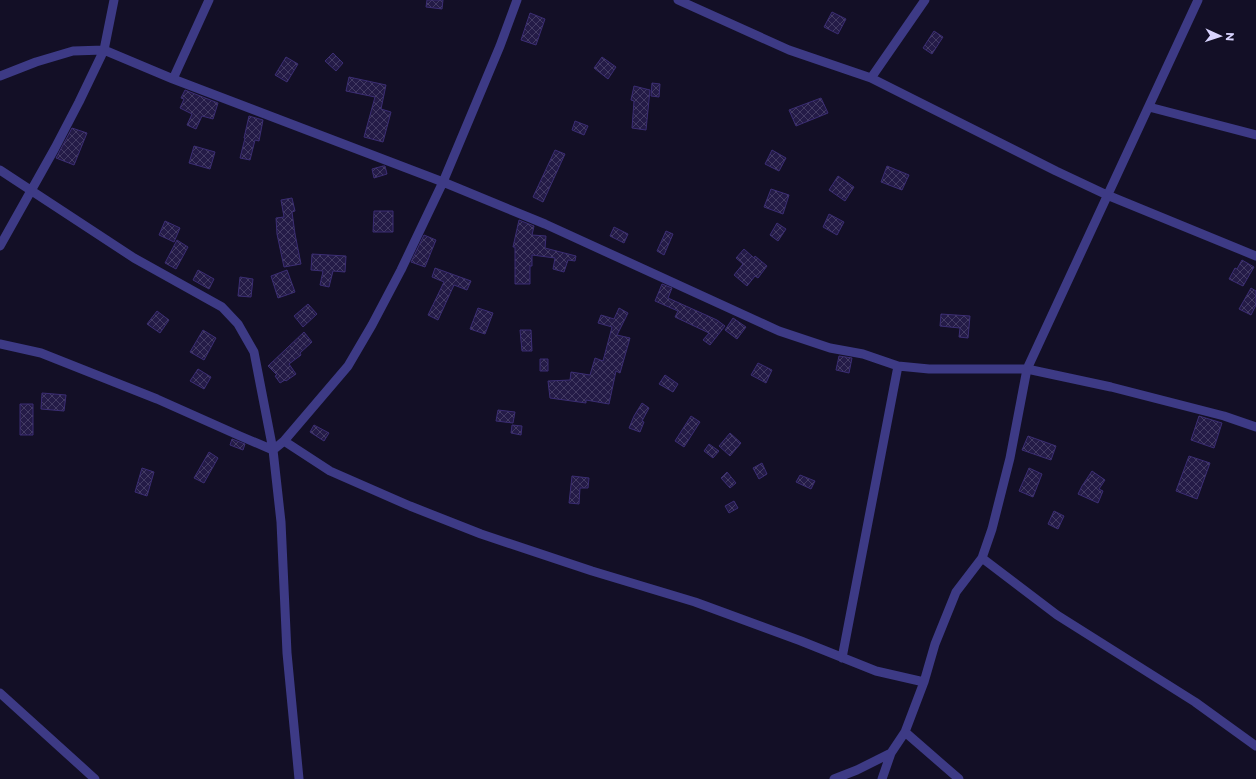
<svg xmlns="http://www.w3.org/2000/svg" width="1256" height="779" font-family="Montserrat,sans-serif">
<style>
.building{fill:url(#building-cross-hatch);stroke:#3b2d73}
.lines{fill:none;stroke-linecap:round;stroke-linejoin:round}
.minor{stroke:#3d3a85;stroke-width:9}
</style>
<defs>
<pattern id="building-cross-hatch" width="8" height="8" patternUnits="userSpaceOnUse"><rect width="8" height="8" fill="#241b47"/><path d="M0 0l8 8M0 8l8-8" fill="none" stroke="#433b63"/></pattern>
</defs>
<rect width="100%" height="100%" fill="#130f26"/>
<path class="building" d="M427,0H443L442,9L426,7Z
M832,12L846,19L838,34L824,27Z
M530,13L545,19L536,45L521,40Z
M934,31L943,37L932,54L923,48Z
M333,53L343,63L336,71L325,61Z
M286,57L298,64L287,82L275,75Z
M602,57L616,67L608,79L594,68Z
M349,77L386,85L381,109L391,112L383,142L364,137L375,97L346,91Z
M652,83L660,84L659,97L651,96Z
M634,86L650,90L646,130L632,128L634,101L631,100Z
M185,90L218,103L213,119L202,116L196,129L187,125L192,114L180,108L184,99L181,98Z
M821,98L828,113L796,126L789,110Z
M249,116L263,120L259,141L255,140L250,160L240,158L245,138H244Z
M575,121L588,126L584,135L572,130Z
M72,128L87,133L74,165L56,158Z
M194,146L215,152L210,169L189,163Z
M555,150L565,154L543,202L533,197Z
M772,150L786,158L779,171L765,164Z
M383,166H385L387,174L374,178L372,169Z
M887,166L909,175L902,190L881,182Z
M838,176L854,187L845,201L829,190Z
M771,189L789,195L783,214L764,207Z
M292,198L295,211L292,212L295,234L301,264L284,267L277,234L276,218L284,217L281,200Z
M374,211H393V232H373Z
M829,214L844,222L837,235L823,227Z
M519,220L534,226L532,235L546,236L545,248L576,256L575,261L568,260L564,272L553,269L555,258L532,255V266H530V284H515V247H513Z
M165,221L180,228L174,242L159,235Z
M777,223L786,229L778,241L770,235Z
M614,227L628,234L624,243L610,236Z
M666,231L673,234L664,255L657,251Z
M424,235L436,240L425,267L411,262Z
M177,240L188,247L176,269L165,263Z
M744,249L754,258L755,256L767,266L758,278L755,276L747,286L734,275L743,264L736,258Z
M312,254L346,256L345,272L333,271L329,287L320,285L323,271L311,270Z
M1242,260L1254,267L1243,286L1229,279L1235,268L1237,269Z
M435,268L471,281L467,290L454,285L438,320L428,315L444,282L432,277Z
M198,270L214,279L209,289L193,280Z
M287,270L295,292L278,298L271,276Z
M240,277L253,279L251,297L238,296Z
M662,284L672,288L668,298L717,320L725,326L710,345L703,340L709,333L675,317L678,311L655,301Z
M1251,288L1256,291V305L1251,315L1239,309Z
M308,304L317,314L303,327L294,316Z
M478,308L493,313L485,334L470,329Z
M619,308L628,313L617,335L630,338L620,373L616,371L609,404L586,400V403L550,398L548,381L570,380L571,372L590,375L595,358L603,361L612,327L598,323L601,315L614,319Z
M157,311L169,320L160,333L147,324Z
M941,314L970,316L968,338L959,337L960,328L940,326Z
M733,318L746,327L737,339L725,330Z
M203,330L216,338L204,360L190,352Z
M520,330H531L532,351H522Z
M304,332L312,342L300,353L301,355L289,364L296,374L286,381L285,380L280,383L275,376L277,375L268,366Z
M839,356L852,358L849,373L836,370Z
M540,359H548V371H540Z
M758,363L772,370L766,383L751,375Z
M198,369L211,377L204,389L190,381Z
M665,375L678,384L673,392L659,384Z
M42,393L66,395L64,411L41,409Z
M642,403L649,408L642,421L644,422L640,432L629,428L634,416Z
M20,404H33V435H20Z
M498,410L515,412L513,423L496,421Z
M691,416L700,422L684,447L675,441Z
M1199,416L1222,423L1214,448L1191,440Z
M314,425L329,433L324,441L310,432Z
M512,425L522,426L521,435L511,433Z
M730,433L741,443L730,456L719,446Z
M1028,436L1056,446L1051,460L1022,450Z
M232,439L245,444L243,450L230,445Z
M709,444L719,451L713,458L704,451Z
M209,452L218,458L204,483L194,478Z
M1189,456L1210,463L1197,499L1176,491Z
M762,463L767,474L759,479L753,468Z
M142,468L154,472L147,496L135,492Z
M1029,468L1042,474L1033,497L1019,491Z
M1092,471L1105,480L1099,489L1103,491L1098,503L1078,494L1082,486Z
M727,472L736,483L730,488L721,478Z
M800,475L815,481L811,489L796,482Z
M572,476L589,478L588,488H580L579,504L569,503Z
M734,501L738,508L729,513L725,506Z
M1054,511L1064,516L1058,529L1048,524Z"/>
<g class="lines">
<path class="minor" d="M678,0L789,50L871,78L1056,171L1107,195L1256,256
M0,76L36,62L73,51L104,50L173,79L443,182L545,224L779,331L830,348L863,354L898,366L929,369H1027L1111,387L1224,416L1256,427
M871,78L925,0
M173,79L209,0
M1149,107L1256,135
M0,170L134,258L222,307L238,324L254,352L273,450L281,522L287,653L299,779
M0,246L55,148L79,102L104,50L114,0
M0,344L41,353L157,399L240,436L273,450L284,441L348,366L372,325L401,270L443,182L500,46L517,0
M284,441L330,471L410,506L481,534L592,571L695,602L801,641L876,671L924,682
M982,558L1057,615L1195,702L1256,746
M842,658L898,366
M0,693L95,779
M905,732L959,779
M834,779L857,770L891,753
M882,779L891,753L905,732L924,682L935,644L956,592L982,558L992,529L1010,458L1027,369L1198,0"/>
</g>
<g transform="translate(1220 36) rotate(93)" stroke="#130f26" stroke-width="3" paint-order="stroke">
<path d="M0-3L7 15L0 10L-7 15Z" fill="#d9d4ff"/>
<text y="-6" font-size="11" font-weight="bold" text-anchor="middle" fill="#d9d4ff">N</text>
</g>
</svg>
